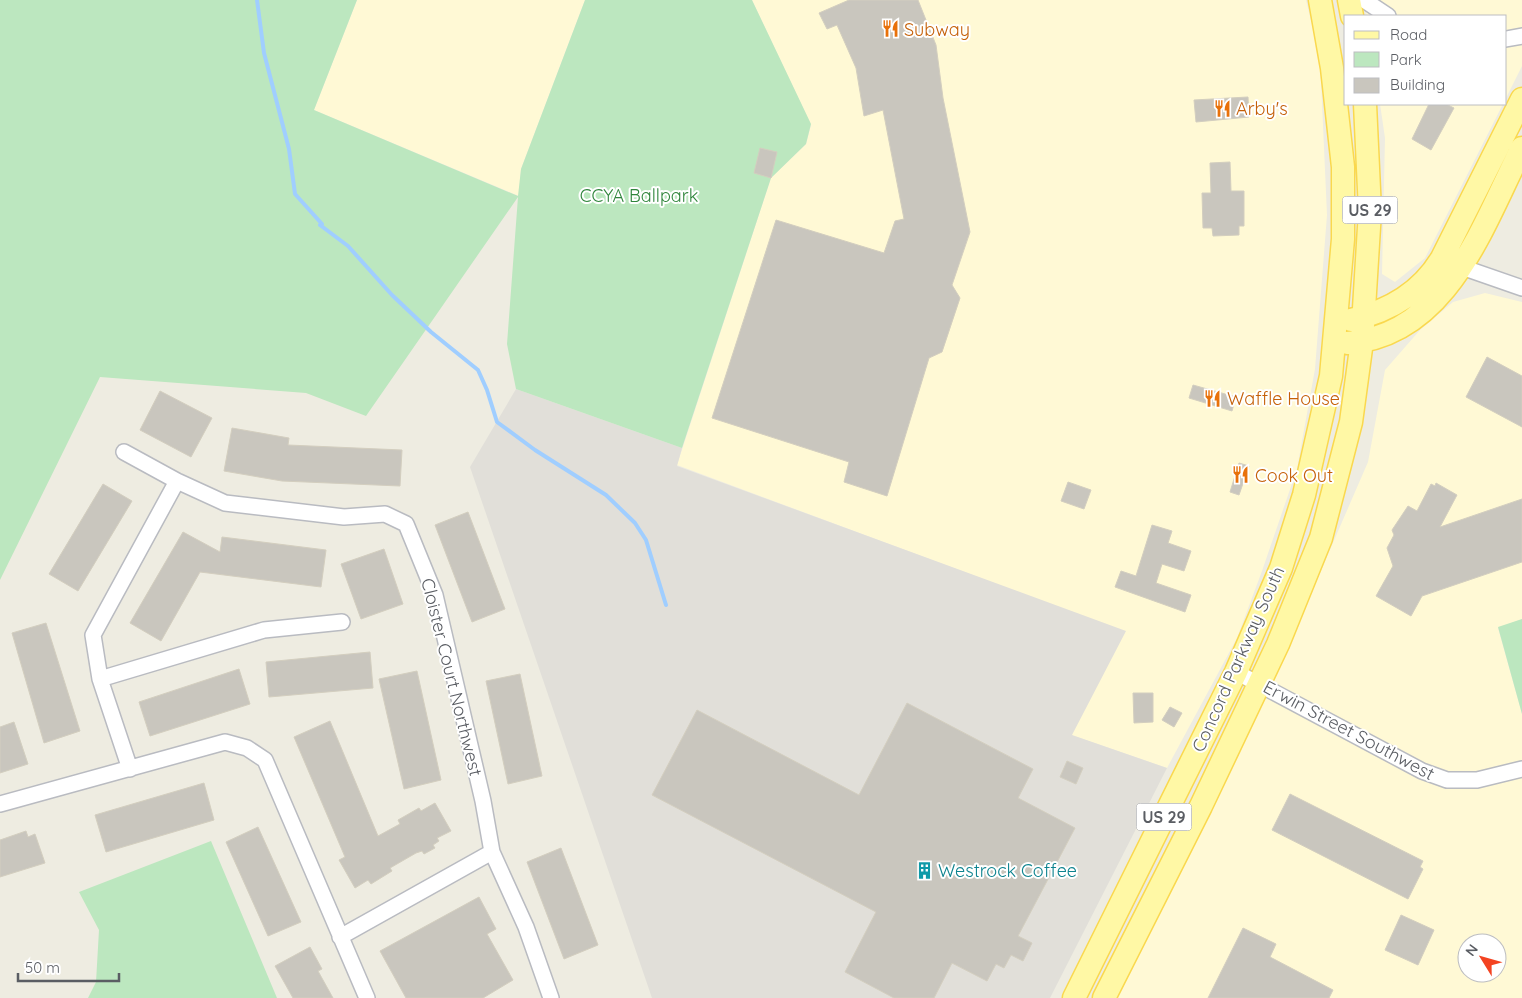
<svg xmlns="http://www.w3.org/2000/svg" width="1522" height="998" font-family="Quicksand,sans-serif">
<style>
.commercial{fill:#fff9d5;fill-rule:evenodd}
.industrial{fill:#e1dfd9}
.green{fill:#bce7bf}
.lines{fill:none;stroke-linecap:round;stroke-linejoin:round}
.stream{stroke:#a0ceff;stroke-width:4}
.building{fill:#c9c6be;stroke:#d3cebf}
.street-casing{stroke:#b9bbc1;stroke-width:18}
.primary-casing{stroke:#fad84e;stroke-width:25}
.street{stroke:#fff;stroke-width:15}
.primary{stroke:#fff8a5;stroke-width:22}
.labels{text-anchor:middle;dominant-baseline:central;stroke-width:4;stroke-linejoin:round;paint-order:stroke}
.shield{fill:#fff;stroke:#8c8e92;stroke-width:1}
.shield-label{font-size:16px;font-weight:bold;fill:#5a5d63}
.food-label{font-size:18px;fill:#c56008;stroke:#fff;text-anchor:start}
.park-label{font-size:18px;fill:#2f853b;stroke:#fff}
.street-label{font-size:18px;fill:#5a5d63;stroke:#fff}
.culture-label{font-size:18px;fill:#0d838f;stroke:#fff;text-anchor:start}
</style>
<rect width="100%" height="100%" fill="#eeece1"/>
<path class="commercial" d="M357,0H585L521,169L519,196L314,110Z
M752,0H1306L1320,58L1327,215L1315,369L1297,469L1262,571L1237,638L1167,768L1071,735L1125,632L677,465L771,178L806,144L811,125Z
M1363,0H1522V66L1506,98V16H1367Z
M1380,104H1503L1425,258L1395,282L1382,274L1385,138Z
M1485,293L1522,302V619L1498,628L1522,714V998H1116L1157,918L1303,612L1368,462L1385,370L1420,330L1453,302ZM1467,943H1497V973H1467Z"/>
<path class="industrial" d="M516,389L682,448L677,466L1126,631L1072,735L1167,768L1050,998H652L470,467Z"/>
<path class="green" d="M0,0H357L314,110L518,196L521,169L585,0H752L811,124L806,144L771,178L682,448L516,389L507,344L518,197L366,416L306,393L100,377L0,580Z
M1522,619V714L1498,627Z
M211,841L277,998H88L96,982L99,930L79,892Z"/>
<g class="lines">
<path class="stream" d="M257,0L264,53L289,149L295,194L322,224L320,225L348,246L392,295L431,332L478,370L487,390L497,422L535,450L606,495L635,523L646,540L666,605"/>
</g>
<path class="building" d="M849,0H918L936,45L943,98L970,232L952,285L960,298L942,352L929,358L887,496L844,482L849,462L712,418L776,220L884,253L895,221L904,219L883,110L864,116L856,68L837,25L827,29L819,13Z
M1248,97L1249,117L1196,122L1194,100Z
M1429,104H1446L1454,108L1431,150L1412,139Z
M760,148L777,152L771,178L754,173Z
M1230,162L1231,191H1244V226H1239V235L1213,236L1212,228H1203L1202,193H1211L1210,163Z
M1487,357L1522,376V427L1466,397Z
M1193,385L1236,397L1232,411L1189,398Z
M160,391L212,418L191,457L140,430Z
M232,428L289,438L288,445L402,450L400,486L282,481L224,471Z
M1239,463L1249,466L1239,495L1230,492Z
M1068,482L1091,490L1084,509L1061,501Z
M1436,483L1457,495L1440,527L1522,499V562L1422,596L1411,616L1376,596L1393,566L1387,548L1394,535L1392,530L1408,506L1417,511L1431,484L1435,486Z
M103,484L132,501L78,591L49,574Z
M468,512L505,609L472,622L435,525Z
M1152,525L1172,531L1168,543L1191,551L1184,571L1162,564L1156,583L1191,595L1185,612L1115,587L1121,571L1136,576Z
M183,532L220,552L222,537L326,550L321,587L200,572L161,641L130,623Z
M384,549L403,604L361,619L341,564Z
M46,623L80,731L44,743L12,633Z
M370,652L373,688L269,697L266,662Z
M239,669L250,704L150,736L139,702Z
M417,671L441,780L404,789L379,679Z
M520,674L542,776L508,784L486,681Z
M1133,693H1153V722L1134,723Z
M907,703L1033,769L1018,798L1075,828L1018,936L1032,943L1023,961L1011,955L1004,968L996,964L987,981L952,963L934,998H894L845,972L876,912L652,795L697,710L859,795Z
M1170,707L1182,713L1174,727L1162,720Z
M330,721L378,836L400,824L398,820L419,808L421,811L435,803L451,831L437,838L439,841L433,845L435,848L424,854L422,851L416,853L390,868L392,871L371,884L368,880L355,888L339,860L345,857L294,737Z
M14,722L28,764L0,773V727Z
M1067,761L1083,768L1076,784L1060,777Z
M204,783L214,820L106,852L95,815Z
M1290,794L1423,861L1420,867L1423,869L1408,899L1272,830Z
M258,827L301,922L268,936L226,842Z
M26,831L28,837L35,834L45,863L0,877V840Z
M561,848L598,945L564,959L527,862Z
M479,897L496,929L487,934L513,980L483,998H406L380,951Z
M1401,915L1434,930L1418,965L1385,950Z
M1243,928L1276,944L1270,957L1333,990L1329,998H1208Z
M310,947L322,969L318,971L333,998H293L275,966Z"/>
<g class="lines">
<defs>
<path id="street" d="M1364,0L1388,16
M1506,39L1522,36
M1453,264L1522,288
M124,452L177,481L225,503L344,517L385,514L406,524L435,595L483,801L492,852L526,927L551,998
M1236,672L1422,771L1447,780H1477L1522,769
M100,679L264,630L342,622
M130,769L100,679L93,635L177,481
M0,804L225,742L247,748L265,760L367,998
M340,937L492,852"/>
<path id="primary" d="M1349,0L1352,16
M1351,320C1390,311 1422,292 1442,258L1522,99
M1347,343C1448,336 1483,224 1522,148
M1074,998L1236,672L1281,568L1304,495L1331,376L1343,239V167L1332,68L1320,0
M1104,998L1201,806L1278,644L1321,538L1351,422L1362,341L1370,211L1365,104"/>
</defs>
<use href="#street" class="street-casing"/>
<use href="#primary" class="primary-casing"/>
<use href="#street" class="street"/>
<use href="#primary" class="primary"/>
</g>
<defs>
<symbol id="restaurant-bare" viewBox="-9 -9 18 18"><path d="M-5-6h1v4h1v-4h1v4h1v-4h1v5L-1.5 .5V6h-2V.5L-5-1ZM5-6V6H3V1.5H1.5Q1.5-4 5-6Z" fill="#e8710a" stroke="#fff" stroke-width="2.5" paint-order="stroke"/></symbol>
<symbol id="building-bare" viewBox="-9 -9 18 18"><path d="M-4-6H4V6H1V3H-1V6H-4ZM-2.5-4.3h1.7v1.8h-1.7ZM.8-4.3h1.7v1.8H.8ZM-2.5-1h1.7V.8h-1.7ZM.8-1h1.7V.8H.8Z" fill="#0f9aa8" stroke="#fff" stroke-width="2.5" paint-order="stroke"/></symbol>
</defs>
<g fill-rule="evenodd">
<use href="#restaurant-bare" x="878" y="16" width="25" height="25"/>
<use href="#restaurant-bare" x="1210" y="96" width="25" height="25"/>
<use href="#restaurant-bare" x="1200" y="386" width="25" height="25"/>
<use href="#restaurant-bare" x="1228" y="462" width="25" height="25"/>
<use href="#building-bare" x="912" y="858" width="25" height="25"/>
</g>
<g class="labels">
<g class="shield">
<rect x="1342.5" y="196.5" width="55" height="27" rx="4"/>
<rect x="1136.5" y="803.5" width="55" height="27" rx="4"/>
</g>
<g class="shield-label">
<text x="1370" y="210">US 29</text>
<text x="1164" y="817">US 29</text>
</g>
<g class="food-label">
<text x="904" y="29">Subway</text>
<text x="1236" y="108">Arby's</text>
<text x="1227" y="398">Waffle House</text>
<text x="1255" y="475">Cook Out</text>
</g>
<g class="park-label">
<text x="639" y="195">CCYA Ballpark</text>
</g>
<g class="street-label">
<text transform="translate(1238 659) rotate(-66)">Concord Parkway South</text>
<text transform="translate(452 677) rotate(76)">Cloister Court Northwest</text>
<text transform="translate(1349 730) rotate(28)">Erwin Street Southwest</text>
</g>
<g class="culture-label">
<text x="938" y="870">Westrock Coffee</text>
</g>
</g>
<rect x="1344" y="15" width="162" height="90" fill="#ffffff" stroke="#bdbec1"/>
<rect x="1354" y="31" width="25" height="8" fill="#fff8a5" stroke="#bdbec1"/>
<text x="1390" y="40" font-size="15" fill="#5a5d63">Road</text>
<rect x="1354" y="52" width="25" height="15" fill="#bce7bf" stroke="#bdbec1"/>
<text x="1390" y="65" font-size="15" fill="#5a5d63">Park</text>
<rect x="1354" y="78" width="25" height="15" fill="#c9c6be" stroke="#bdbec1"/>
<text x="1390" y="90" font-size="15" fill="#5a5d63">Building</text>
<g transform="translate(1482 958) rotate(307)"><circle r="24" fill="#ffffff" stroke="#bdbec1"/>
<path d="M0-4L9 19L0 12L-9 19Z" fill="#f34321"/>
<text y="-8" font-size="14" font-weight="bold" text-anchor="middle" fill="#5a5d63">N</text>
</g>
<path d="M18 973v8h101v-8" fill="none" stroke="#5a5d63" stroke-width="2.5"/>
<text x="25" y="973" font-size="15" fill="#5a5d63" stroke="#ffffff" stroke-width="4" paint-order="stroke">50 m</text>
</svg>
